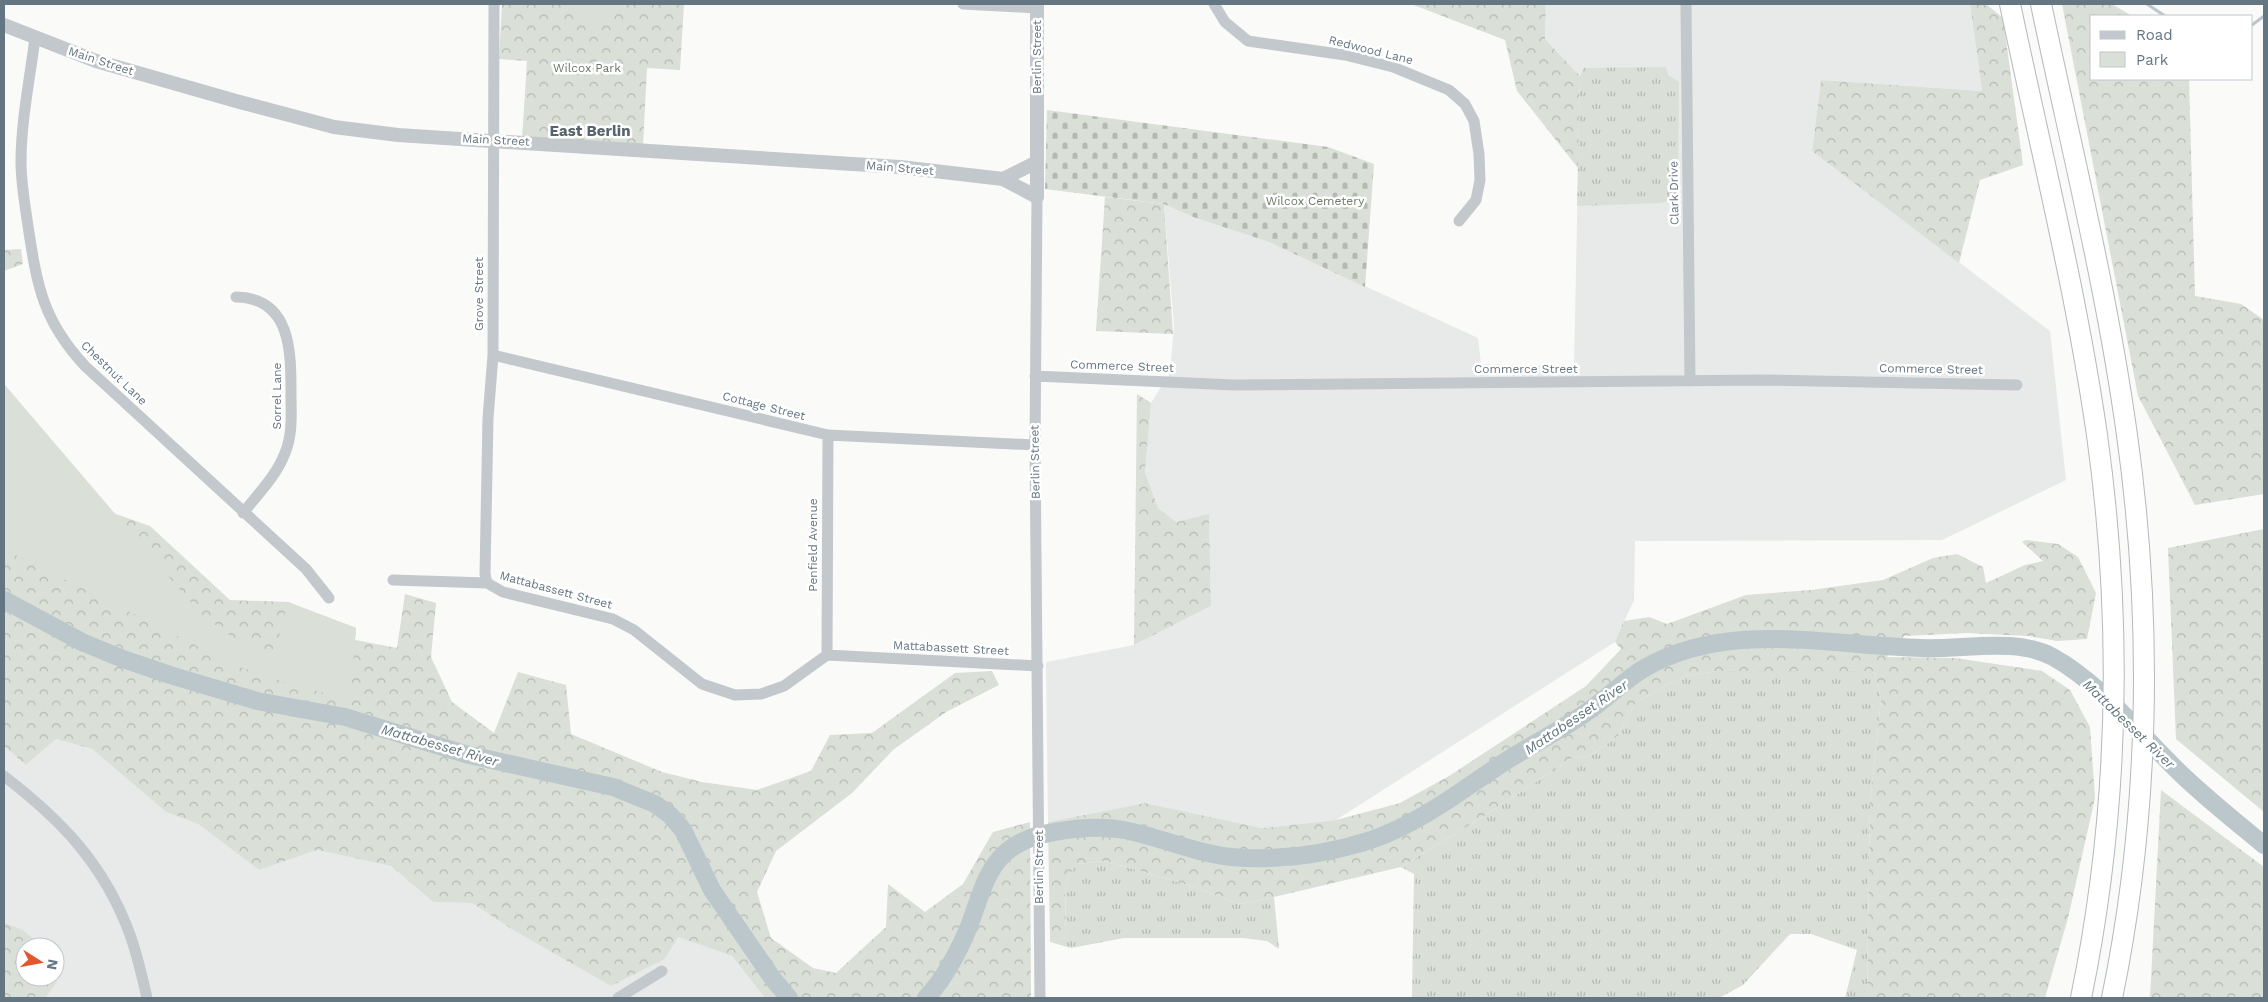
<svg xmlns="http://www.w3.org/2000/svg" width="2268" height="1002" font-family="'Work Sans',sans-serif">
<style>
.built{fill:#e8e9e9;fill-rule:evenodd}
.grass{fill:url(#grass-tufts)}
.forest{fill:url(#forest-crowns)}
.cemetery{fill:url(#cemetery-stones)}
.green{fill:#dadfd7}
.lines{fill:none;stroke-linecap:round;stroke-linejoin:round}
.stream{stroke:#bbc7cb;stroke-width:3}
.river{stroke:#bbc7cb;stroke-width:18}
.motorway-casing{stroke:#b4b9bd;stroke-width:22}
.minor{stroke:#c3c8cc;stroke-width:11}
.tertiary{stroke:#c3c8cc;stroke-width:14}
.motorway{stroke:#fff;stroke-width:20}
.labels{text-anchor:middle;dominant-baseline:central;stroke-width:5;stroke-linejoin:round;paint-order:stroke}
.street-label{font-size:12px;fill:#657683;stroke:#fff}
.park-label{font-size:12px;fill:#687a64;stroke:#fff}
.water-label{font-size:14px;font-style:italic;fill:#60757c;stroke:#fff}
.quarter-label{font-size:15px;font-weight:bold;fill:#57646e;stroke:#fff}
</style>
<defs>
<pattern id="grass-tufts" width="24" height="20" patternUnits="userSpaceOnUse" patternTransform="scale(1.25)"><rect width="24" height="20" fill="#dadfd7"/><path d="M3 7l-1-3M5 7V3M7 7l1-3M15 17l-1-3M17 17v-4M19 17l1-3" fill="none" stroke="#b4b9b4"/></pattern>
<pattern id="forest-crowns" width="20" height="18" patternUnits="userSpaceOnUse" patternTransform="scale(1.25)"><rect width="20" height="18" fill="#dadfd7"/><path d="M2 6a3 3 0 1 1 6 0M12 15a3 3 0 1 1 6 0" fill="none" stroke="#b4b9b4"/></pattern>
<pattern id="cemetery-stones" width="16" height="16" patternUnits="userSpaceOnUse" patternTransform="scale(1.25)"><rect width="16" height="16" fill="#dadfd7"/><path d="M2 7V4a2 2 0 0 1 4 0v3zM10 15v-3a2 2 0 0 1 4 0v3z" fill="#b4b9b4"/></pattern>
</defs>
<rect width="100%" height="100%" fill="#fafaf8"/>
<path class="built" d="M1546,4H1970L1982,91L1821,80L1812,151L2050,331L2066,480L1942,540L1635,541L1634,600L1615,642L1336,820L1262,828L1145,803L1048,822L1046,662L1134,645L1211,606L1209,515L1175,522L1158,508L1145,472L1151,403L1170,373L1174,326L1164,204L1193,217L1269,242L1478,338L1481,364L1574,366L1580,76L1545,39Z
M56,739L92,749L166,812L198,824L259,870L317,850L391,866L433,902L472,903L513,930L611,986L665,959L678,937L732,956L765,998H4V746L26,765ZM25,947H55V977H25Z"/>
<path class="grass" d="M1666,67L1668,75L1679,82L1678,198L1661,203L1577,206L1580,76L1584,68Z
M1717,671H1874L1881,699L1870,804L1867,998H1845L1857,950L1811,934H1790L1743,985L1719,998H1412L1414,874L1401,867L1481,818L1572,758L1589,756L1618,736L1636,702L1684,676Z
M1106,861L1188,885L1240,904L1274,897L1279,949L1267,941L1243,938H1124L1071,948L1050,942L1066,937L1065,881L1077,864Z"/>
<path class="forest" d="M502,4H684L680,70L647,68L643,146L522,140L527,61L499,59Z
M1411,4H1546L1545,39L1580,76L1578,168L1517,91L1505,40Z
M1970,4H1986L2003,18L2023,165L1980,180L1959,263L1812,151L1821,80L1982,91Z
M2062,4H2112L2132,16H2092V79H2189L2195,296L2241,304L2264,320V494L2195,505L2138,396Z
M1105,197L1164,204L1173,334L1096,331Z
M21,249L23,264L4,271V250Z
M4,384L113,513L150,526L230,600L288,602L356,628L355,640L397,648L405,594L436,603L431,657L452,702L494,733L518,672L566,685L571,734L662,772L702,782L757,790L811,771L830,735L872,733L955,673L992,671L999,685L946,712L893,750L852,793L776,851L757,892L771,938L813,968L836,973L886,927L888,884L925,912L963,884L993,832L1030,822L1031,998H765L732,956L678,937L665,959L611,986L513,930L472,903L433,902L391,866L317,850L259,870L198,824L166,812L92,749L56,739L26,765L4,746Z
M1137,394L1151,403L1145,472L1158,508L1176,522L1209,514L1211,606L1134,645Z
M2264,529V812L2176,739L2168,548Z
M2026,540L2058,544L2078,557L2096,593L2087,639L2057,641L2028,636L1966,633L1904,636L1887,657L1955,658L2042,671L2070,690L2090,727L2095,798L2068,918L2045,998H1867L1870,804L1881,699L1874,671H1717L1684,676L1636,702L1618,736L1589,756L1572,758L1481,818L1401,867L1274,897L1240,904L1188,885L1106,861L1077,864L1065,881L1066,937L1050,942L1048,822L1145,803L1262,828L1336,820L1400,803L1449,776L1586,686L1621,649L1615,642L1624,621L1649,617L1667,624L1746,595L1811,590L1883,580L1933,558L1957,554L1983,567L1986,583L2025,565L2043,561L2022,542Z
M2161,790L2264,867V998H2150Z
M4,923L23,930L43,947H25V977H55V973L57,982L45,998H4Z"/>
<path class="cemetery" d="M1047,110L1328,147L1374,164L1365,287L1269,242L1193,217L1164,204L1045,189Z"/>
<path class="green" d="M574,4H615L613,22L573,18Z
M4,384L200,613C223,630 248,653 278,653L280,631L288,602L356,628L350,699L296,686L237,666L4,549Z"/>
<g class="lines">
<path class="stream" d="M2147,4L2165,16
M2252,25L2264,16"/>
<path class="river" d="M4,600L82,642L123,659L170,675L257,701L345,717L465,754L613,787L655,804L670,815L683,830L712,890L773,979L789,998
M926,998C946,977 959,951 970,924C979,900 985,872 1004,854C1018,841 1036,835 1054,832C1077,828 1101,826 1124,830C1160,837 1194,853 1231,857C1277,861 1327,854 1371,840C1421,823 1463,789 1506,761C1533,744 1561,730 1587,712C1607,699 1623,681 1643,669C1728,619 1829,646 1921,648C1962,650 2017,637 2053,657C2101,684 2136,730 2175,768C2203,796 2234,820 2264,845"/>
<defs>
<path id="motorway" d="M2010,4C2040,147 2076,290 2097,435C2123,622 2119,813 2081,998
M2041,4C2071,147 2107,290 2127,435C2153,621 2150,814 2112,998"/>
</defs>
<use href="#motorway" class="motorway-casing"/>
<path class="minor" d="M963,4L1037,8
M1214,4L1225,22L1248,41L1345,55L1393,67L1449,90L1465,104L1474,121L1479,154L1480,180L1476,200L1459,221
M1686,4L1690,381
M35,38C30,78 21,121 21,162C21,183 25,205 28,226C37,286 43,321 85,366L306,569L329,598
M1037,197L1035,445L1040,998
M236,297C291,298 291,351 291,393C291,413 293,434 285,453C277,475 258,494 243,513
M493,355L828,435L1035,445
M1035,376L1234,385L1765,380L2017,385
M393,580L487,583L503,592L613,619L634,630L702,684L735,695L761,694L784,686L827,655L1038,666
M487,583L485,574L488,418L493,355L494,4
M827,655L828,435
M4,776C61,820 103,863 129,932C137,953 142,976 147,998
M618,998L662,971"/>
<path class="tertiary" d="M4,25L96,61L236,101L334,127L398,135L900,167L1003,179L1037,197V4
M1003,179L1037,162"/>
<use href="#motorway" class="motorway"/>
</g>
<g class="labels">
<g class="street-label">
<text transform="translate(1371 50) rotate(14)">Redwood Lane</text>
<text transform="translate(1037 57) rotate(-90)">Berlin Street</text>
<text transform="translate(101 61) rotate(18)">Main Street</text>
<text transform="translate(496 140) rotate(3)">Main Street</text>
<text transform="translate(900 168) rotate(5)">Main Street</text>
<text transform="translate(1674 193) rotate(-91)">Clark Drive</text>
<text transform="translate(479 294) rotate(-90)">Grove Street</text>
<text transform="translate(1122 366) rotate(2)">Commerce Street</text>
<text x="1526" y="369">Commerce Street</text>
<text transform="translate(1931 369) rotate(1)">Commerce Street</text>
<text transform="translate(114 373) rotate(44)">Chestnut Lane</text>
<text transform="translate(277 396) rotate(-90)">Sorrel Lane</text>
<text transform="translate(764 406) rotate(14)">Cottage Street</text>
<text transform="translate(1035 462) rotate(-91)">Berlin Street</text>
<text transform="translate(813 545) rotate(-90)">Penfield Avenue</text>
<text transform="translate(556 590) rotate(15)">Mattabassett Street</text>
<text transform="translate(951 648) rotate(3)">Mattabassett Street</text>
<text transform="translate(1039 867) rotate(-90)">Berlin Street</text>
</g>
<g class="park-label">
<text x="587" y="68">Wilcox Park</text>
<text x="1315" y="201">Wilcox Cemetery</text>
</g>
<g class="water-label">
<text transform="translate(1576 717) rotate(-34)">Mattabesset River</text>
<text transform="translate(2129 724) rotate(44)">Mattabesset River</text>
<text transform="translate(440 745) rotate(16)">Mattabesset River</text>
</g>
<g class="quarter-label">
<text x="590" y="131">East Berlin</text>
</g>
</g>
<rect width="2268" height="1002" fill="none" stroke="#657683" stroke-width="10"/>
<rect x="2090" y="15" width="162" height="65" fill="#ffffff" stroke="#c1c8cd"/>
<rect x="2100" y="31" width="25" height="8" fill="#c3c8cc" stroke="#c1c8cd"/>
<text x="2136" y="40" font-size="15" fill="#657683">Road</text>
<rect x="2100" y="52" width="25" height="15" fill="#dadfd7" stroke="#c1c8cd"/>
<text x="2136" y="65" font-size="15" fill="#657683">Park</text>
<g transform="translate(40 962) rotate(101)"><circle r="24" fill="#ffffff" stroke="#c1c8cd"/>
<path d="M0-4L9 19L0 12L-9 19Z" fill="#e4572e"/>
<text y="-8" font-size="14" font-weight="bold" text-anchor="middle" fill="#657683">N</text>
</g>
</svg>
